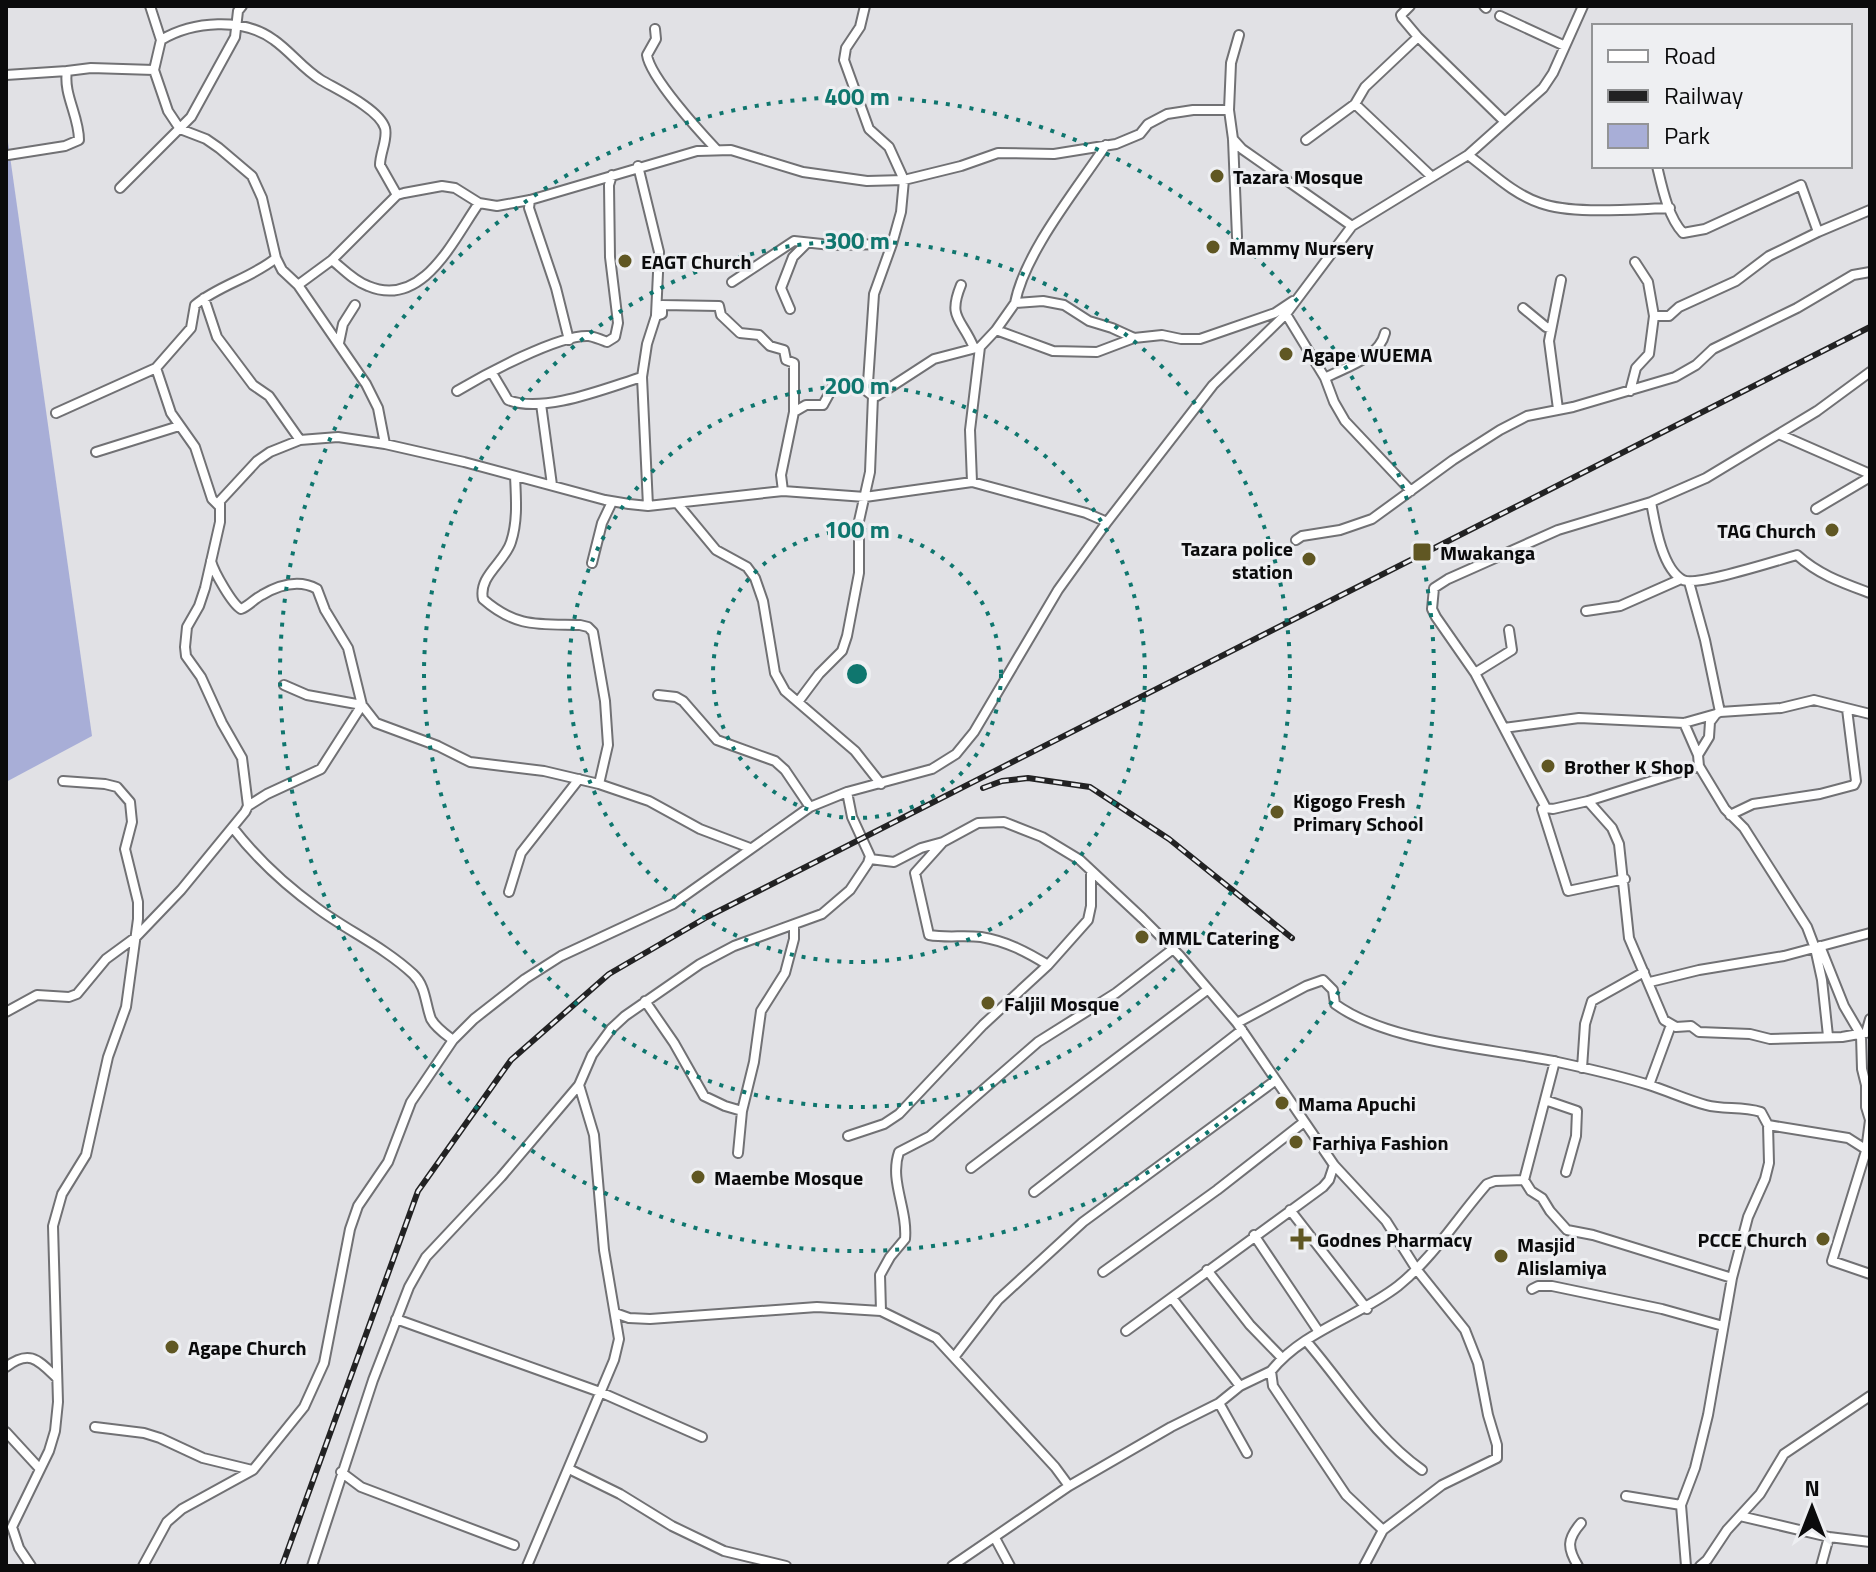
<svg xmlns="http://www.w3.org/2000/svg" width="1876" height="1572" font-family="'Titillium Web',sans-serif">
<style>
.green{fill:#a8aed7}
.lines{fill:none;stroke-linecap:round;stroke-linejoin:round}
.minor-casing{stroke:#717174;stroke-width:12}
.minor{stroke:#fff;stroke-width:8}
.rail-casing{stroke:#222223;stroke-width:6}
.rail{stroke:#eeeff2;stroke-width:3;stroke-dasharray:9;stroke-linecap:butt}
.ring{fill:none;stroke:#0f766e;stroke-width:4;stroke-dasharray:4 8}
.poi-dot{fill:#605723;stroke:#eeeff2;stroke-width:3}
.labels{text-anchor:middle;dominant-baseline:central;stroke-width:6;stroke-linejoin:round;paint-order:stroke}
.poi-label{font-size:20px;font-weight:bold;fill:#0b0b0c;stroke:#eeeff2;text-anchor:start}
.centre{fill:#0f766e;stroke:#eeeff2;stroke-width:4}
.ring-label{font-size:24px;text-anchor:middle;font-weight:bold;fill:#0f766e;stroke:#eeeff2;stroke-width:6;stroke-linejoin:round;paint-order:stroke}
</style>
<rect width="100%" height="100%" fill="#e1e1e5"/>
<path class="green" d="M6,128L92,736L6,782Z"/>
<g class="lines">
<defs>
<path id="minor" d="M1484,6L1486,8
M1500,16L1565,46
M655,29L656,39L647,55C650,77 699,131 716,149
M1418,37L1505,122
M161,40C193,21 243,17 274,40C291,52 303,69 321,80C338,90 379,109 385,128C388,139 380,153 380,165L397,195
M6,75L67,71
M1355,104L1431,176
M1233,139L1242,149L1352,226
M1306,140L1355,104L1365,87L1418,37L1402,18L1401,15L1410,6
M8,155L65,146L79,140C79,116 63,94 67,71L91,68L154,70
M1468,155C1491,172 1513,194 1540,203C1573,215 1634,209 1670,208
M638,166L659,252L656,315
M1657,166C1662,187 1668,217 1683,233L1705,229L1801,185L1818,232L1870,210
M120,188L191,117L235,37L238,11L242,6
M530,200L529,208L556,288L569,340
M1237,237L1233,139L1229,110L1231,63L1239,35
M892,244L874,294L868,383L873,396H877L934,359L980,347
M276,258L282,270L298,285L366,384L378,408L385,444
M332,260C343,269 354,281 368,286C423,309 453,240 479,203
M1635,262L1648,282L1654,316
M732,282L794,241L831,245L892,244L901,212L904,180L889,147L869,129L844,60L846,48L860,27L865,6
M298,285L332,260L397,195L404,193L442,186L455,188L479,203L497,206L530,200L697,151L731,150L803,172L867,181L904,180L961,166L998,153L1054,154L1116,144L1140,134L1148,124L1167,114L1193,110H1229
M961,285C947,319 962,318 974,348
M204,298L217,337L253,385L269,396L300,440
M1015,303C1025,252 1077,189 1106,145
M1523,308L1546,327L1551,328
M790,309L781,288L793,257L807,243
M1286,314L1325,378L1334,402L1345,421L1411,491
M1134,338L1112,328L1089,321L1064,305L1043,301L1015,303L996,330L1053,351L1097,352L1134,338L1162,335L1181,339H1200L1275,313L1293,301
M339,343L343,324L355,305
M156,368L171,413L195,447L212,499L219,506
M1870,372L1817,411L1706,478L1651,502L1558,530L1448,579L1434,588L1432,609L1436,617L1475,673L1546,808L1553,809L1588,801L1612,828L1619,844L1629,938L1664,1020L1676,1027L1691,1026L1699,1032L1750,1034L1770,1039L1842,1037L1870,1032
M492,373L508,400C544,414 606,388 642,377
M1325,378C1346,367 1379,358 1385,333
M457,391C484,375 559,334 589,336C595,337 602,340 607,342L615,337L618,323L610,257L609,185L612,175
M1630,391L1636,368L1649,354L1654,316H1669L1679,307L1736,281L1769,256L1818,232
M541,404L552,485
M1558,409L1549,341L1561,280
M56,413L156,368L191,328L195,305C219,285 252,278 276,258L262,198L252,176L219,148L206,139L180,129L168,111L154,70L161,40L150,6
M1781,435L1870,474
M96,452L179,426
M515,476C516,498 518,521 511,542C505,562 478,576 483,599C516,628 539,624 580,625L588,627L593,632L605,701L608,745L599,784
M972,482L970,430L980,347L996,330
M783,491L781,475L794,412L806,405H823L834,385L864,389L873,396L870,472L859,521V573L847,636L842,651L819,674L798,702
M1651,502C1655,524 1662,569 1683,580C1696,587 1778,560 1797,555C1819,575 1843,583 1870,593
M677,503L716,550L747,567L755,578L763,601L775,673L785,691L855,751L881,784
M648,506L642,377L647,344L656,316L662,314V305L719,306L721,315L740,333L759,335L770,346L784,350L786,360L794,363V412
M1816,509L1870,477
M1296,540L1302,536L1340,530L1372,519L1453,460L1500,430L1527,416L1573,407L1675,377L1696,365L1713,349L1797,308L1853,275L1870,272
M211,561C214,572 232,604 241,609C249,606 254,599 262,595C279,585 299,579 317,589L325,610L348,648L362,705L321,769L267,794L248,806
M592,563L602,523L612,502
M1689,582L1705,640L1720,712
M1586,611L1620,606L1681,579
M1475,673L1512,650L1509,630
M284,685L307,695L362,705L376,723L438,746L470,762L544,771L599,784L649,801L700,829L750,848
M658,695L676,697L683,701L717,740L775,761L785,770L810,807
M1684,723L1698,755
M1504,728L1579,718L1684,723L1716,714
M1588,801L1699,766
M1542,809L1568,891L1625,879
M1730,815L1753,804L1820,794L1854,785L1856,781L1847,709
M233,828C257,859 285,885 317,908C348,931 384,947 413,974C426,986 425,1003 431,1019C436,1028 445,1034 453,1040
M942,843L915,873L929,935C946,938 964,935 981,937C1006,941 1027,952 1048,965
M870,859L894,862L921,848L943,842L978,823L1004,822L1042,837L1080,860L1142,918L1179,955L1237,1023L1334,1165L1386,1221L1417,1270L1465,1330L1478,1363L1488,1415L1497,1445V1458L1442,1485L1383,1530
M509,892L521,853L579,779
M1820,946L1844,1006L1861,1035L1862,1069L1866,1085V1107L1870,1120L1866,1151L1832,1261L1870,1274
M1650,982L1699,970L1784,956L1870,933
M645,1001L674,1043L704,1096L725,1106L742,1111
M6,1012L37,995L69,997L77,994L106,959L136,937L181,890L245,812L248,806L242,758L222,723L201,677L186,656L185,647L187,627L199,606L205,588L220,522V501L257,461L270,452L300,440L338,437L385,444L464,462L605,500L629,504L648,506L783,491L865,497L972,482L1086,513L1107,522
M1237,1023L1306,986L1323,980L1333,990L1335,1004C1389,1043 1488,1048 1553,1061C1585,1068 1618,1075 1649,1085C1668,1091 1687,1100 1706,1105C1724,1110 1741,1106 1761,1112L1768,1125L1848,1138L1870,1152
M1866,1033L1870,1019
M1828,1036L1822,980L1815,948L1807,927L1744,828L1725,809L1699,766L1698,755L1709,737L1710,722L1716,714L1720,712L1781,708L1814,700L1870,714
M1582,1068L1585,1024L1592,1001L1644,972
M1649,1085L1671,1025
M1545,1100L1577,1111L1576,1136L1566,1172
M848,1136L884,1124L899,1114L983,1025L1048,965L1088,920L1091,906V871
M738,1153L742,1111L754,1062L761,1011L785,973L794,939V925
M971,1168L1207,990
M1524,1180L1531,1191L1542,1198L1550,1211L1567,1230L1593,1235L1732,1278
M1034,1192L1242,1030
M1290,1210L1367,1309
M1254,1235L1319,1332
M1207,1270L1250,1325L1282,1358
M1103,1272L1217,1190L1304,1122
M1532,1289L1538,1286H1552L1662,1309L1723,1326
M1172,1298L1240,1386
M881,1311L880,1275L890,1257L905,1239C908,1209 889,1181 899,1152L930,1136L1038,1042L1116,993L1173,949
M615,1313L629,1318L650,1319L817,1307L881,1311L936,1338L1055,1467L1069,1486L952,1566
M396,1319L600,1392L702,1437
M1126,1331L1323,1187L1329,1180L1334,1165
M1307,1342C1345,1386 1373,1435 1422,1470
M955,1356L998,1300L1083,1222L1276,1080
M6,1367C30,1349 38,1360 57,1378
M1219,1403L1247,1453
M95,1427L144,1433L160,1438L203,1458L252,1470
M6,1432L40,1469
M569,1469L620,1494L672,1526L724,1551L786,1566
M341,1472L361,1487L514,1545
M1069,1486L1171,1427L1219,1403L1240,1386L1271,1371
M1626,1496L1681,1505
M1740,1516L1829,1537L1870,1542
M995,1538L1010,1566
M31,1566L19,1548L12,1527L49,1451L55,1431L58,1402L53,1226L62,1194L86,1155L108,1057L126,1007L138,919V902L125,849L132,822L130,802L117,787L105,784L63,781
M143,1566L167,1522L182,1509L253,1470L304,1407L324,1363L350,1229L358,1206L388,1162L411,1102L453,1040L474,1019L525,979L561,956L673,904L810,807L847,792L932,769L956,754L974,732L1058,590L1107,522L1213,385L1286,314L1352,226L1468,155L1543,88L1553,73L1583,6
M312,1566L373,1380L409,1287L426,1257L501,1177L579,1085L592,1055L611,1029L625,1016L700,964L734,946L822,914L850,890L868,863L870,856L852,817L847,792
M527,1566L614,1360L619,1339L604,1250L594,1135L579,1085
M1364,1566L1383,1530L1346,1495L1273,1386L1271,1371C1303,1331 1358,1317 1398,1286C1433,1258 1457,1218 1487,1184L1495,1181L1524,1180L1555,1061
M1578,1566C1567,1548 1567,1539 1581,1523
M1686,1566L1681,1505L1695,1468L1708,1415L1732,1278L1748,1217L1765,1179L1769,1163L1768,1125
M1700,1566L1707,1560L1727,1530L1760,1494L1784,1454L1870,1396
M1821,1566L1829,1537"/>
</defs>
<use href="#minor" class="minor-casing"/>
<use href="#minor" class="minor"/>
<defs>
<path id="rail" d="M983,788L1002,781L1028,778L1090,787L1169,839L1292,938
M282,1566L418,1191L511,1060L609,974L707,917L1870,327"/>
</defs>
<use href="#rail" class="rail-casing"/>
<use href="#rail" class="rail"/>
</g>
<g class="ring">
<circle cx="857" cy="674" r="144"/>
<circle cx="857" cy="674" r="288"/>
<circle cx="857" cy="674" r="433"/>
<circle cx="857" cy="674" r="577"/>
</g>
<g class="poi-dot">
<circle cx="1217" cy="176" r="8"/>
<circle cx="1213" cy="247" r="8"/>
<circle cx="625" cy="261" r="8"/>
<circle cx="1286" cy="354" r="8"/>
<circle cx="1832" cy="530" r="8"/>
<rect x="1412" y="542" width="20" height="20" rx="4"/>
<circle cx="1309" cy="559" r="8"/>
<circle cx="1548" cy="766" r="8"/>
<circle cx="1277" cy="812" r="8"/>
<circle cx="1142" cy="937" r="8"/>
<circle cx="988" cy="1003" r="8"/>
<circle cx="1282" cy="1103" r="8"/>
<circle cx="1296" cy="1142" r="8"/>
<circle cx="698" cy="1177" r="8"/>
<path d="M1297 1227h8v8h8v8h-8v8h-8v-8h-8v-8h8z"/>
<circle cx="1823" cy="1239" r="8"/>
<circle cx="1501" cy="1256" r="8"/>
<circle cx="172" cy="1347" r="8"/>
</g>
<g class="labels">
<g class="poi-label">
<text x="1233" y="176">Tazara Mosque</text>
<text x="1229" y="247">Mammy Nursery</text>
<text x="641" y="261">EAGT Church</text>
<text x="1302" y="354">Agape WUEMA</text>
<text x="1816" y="530" text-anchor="end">TAG Church</text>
<text x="1293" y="548" text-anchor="end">Tazara police<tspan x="1293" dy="23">station</tspan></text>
<text x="1440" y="552">Mwakanga</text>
<text x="1564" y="766">Brother K Shop</text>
<text x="1293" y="800">Kigogo Fresh<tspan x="1293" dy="23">Primary School</tspan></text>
<text x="1158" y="937">MML Catering</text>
<text x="1004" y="1003">Faljil Mosque</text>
<text x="1298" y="1103">Mama Apuchi</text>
<text x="1312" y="1142">Farhiya Fashion</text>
<text x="714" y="1177">Maembe Mosque</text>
<text x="1317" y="1239">Godnes Pharmacy</text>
<text x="1807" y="1239" text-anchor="end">PCCE Church</text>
<text x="1517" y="1244">Masjid<tspan x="1517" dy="23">Alislamiya</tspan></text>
<text x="188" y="1347">Agape Church</text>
</g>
</g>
<circle cx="857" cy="674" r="12" class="centre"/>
<g class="ring-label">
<text x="857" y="105">400 m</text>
<text x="857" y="249">300 m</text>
<text x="857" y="394">200 m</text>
<text x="857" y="538">100 m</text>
</g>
<rect width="1876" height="1572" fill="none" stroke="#0b0b0c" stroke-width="16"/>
<rect x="1592" y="24" width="260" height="144" fill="#eeeff2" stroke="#939496" stroke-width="2"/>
<rect x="1608" y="50" width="40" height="12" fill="#ffffff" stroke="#939496" stroke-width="2"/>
<text x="1664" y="64" font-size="24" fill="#0b0b0c">Road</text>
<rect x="1608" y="90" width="40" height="12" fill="#222223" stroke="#939496" stroke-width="2"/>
<text x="1664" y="104" font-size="24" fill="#0b0b0c">Railway</text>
<rect x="1608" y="124" width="40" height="24" fill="#a8aed7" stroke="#939496" stroke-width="2"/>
<text x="1664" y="144" font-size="24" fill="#0b0b0c">Park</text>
<g transform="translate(1812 1508)" stroke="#eeeff2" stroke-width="6" paint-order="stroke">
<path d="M0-6L14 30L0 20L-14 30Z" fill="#0b0b0c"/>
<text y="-12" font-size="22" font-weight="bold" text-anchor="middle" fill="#0b0b0c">N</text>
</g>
</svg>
